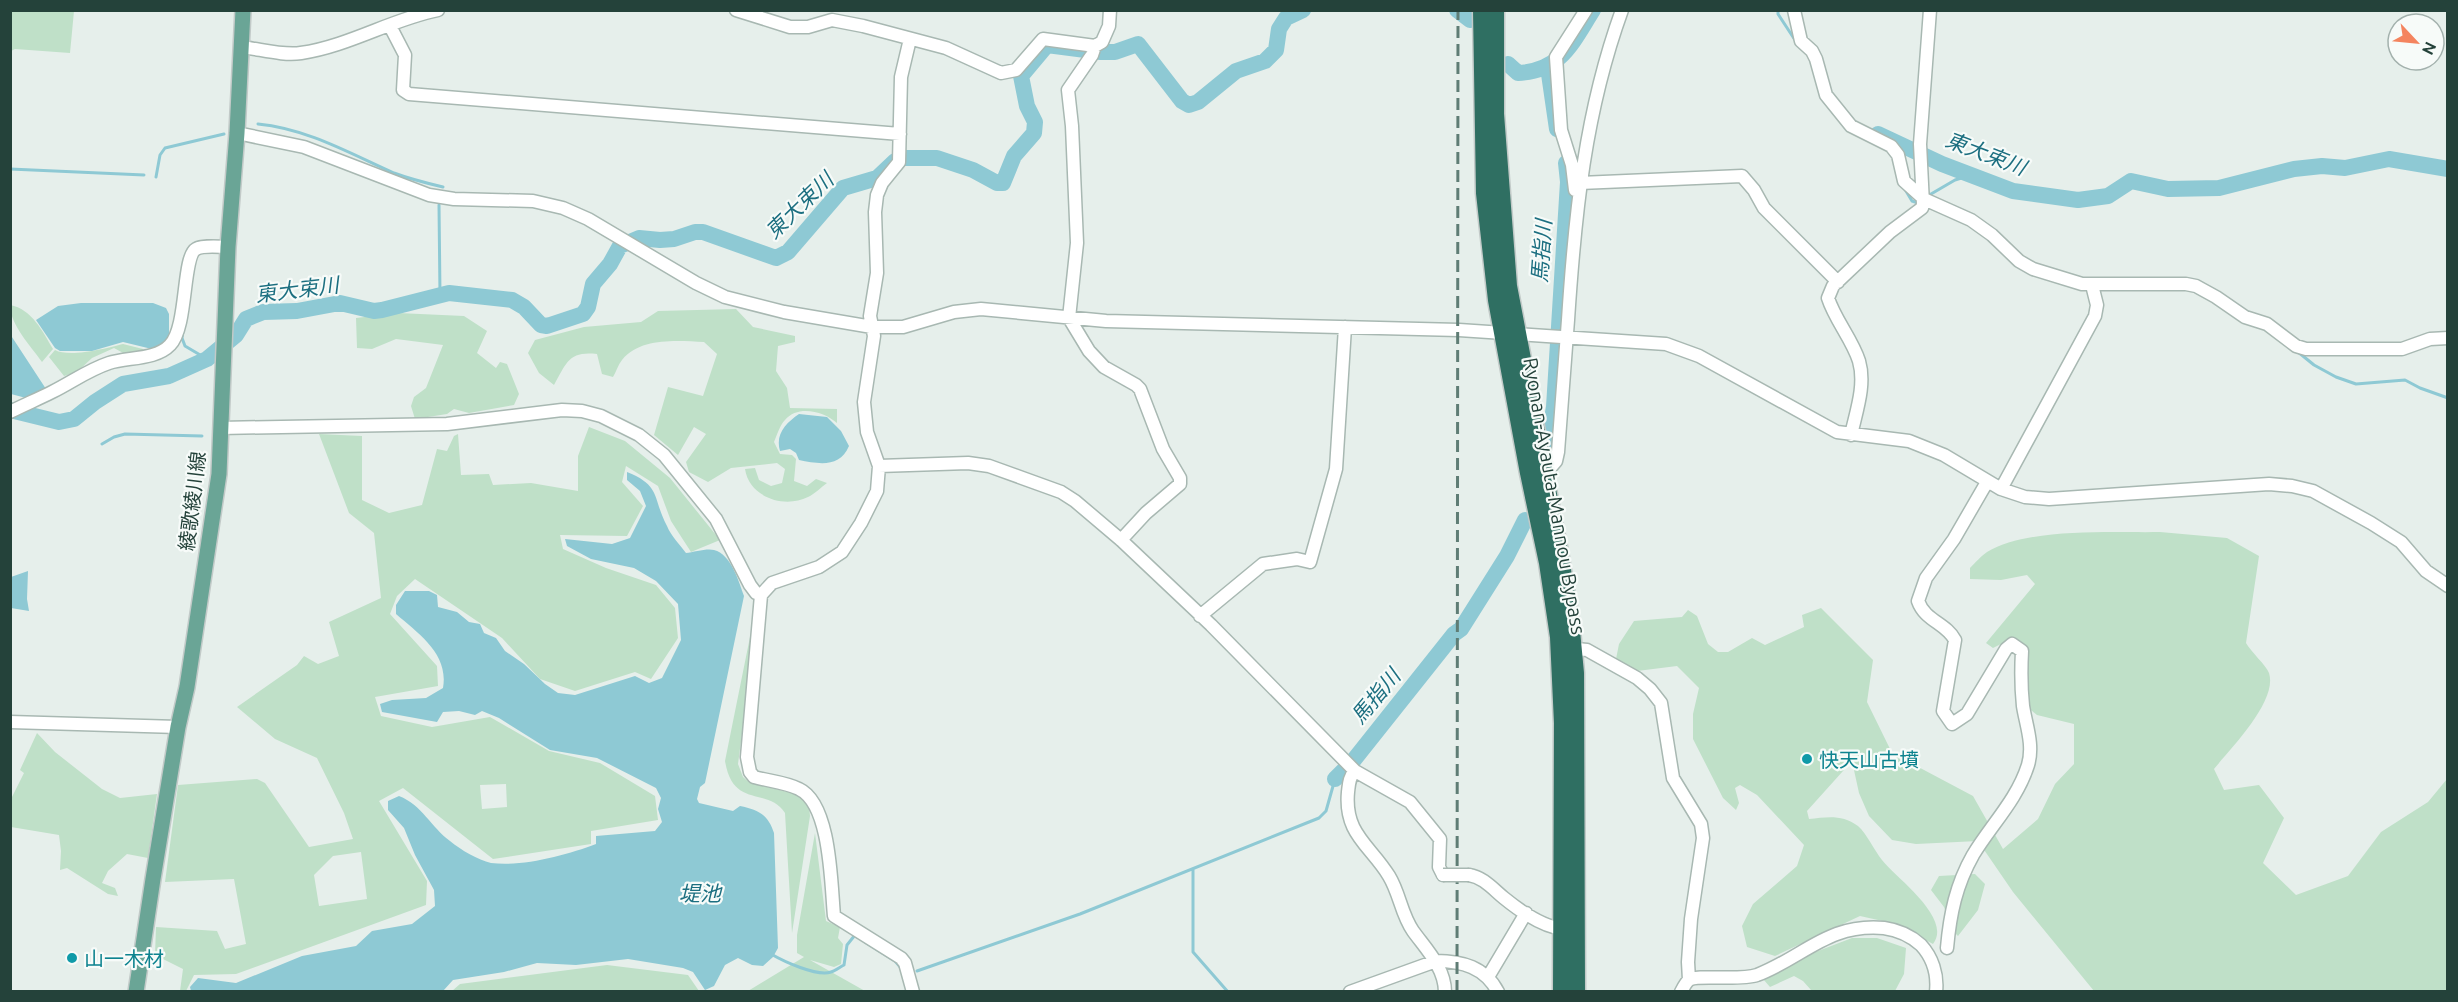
<svg xmlns="http://www.w3.org/2000/svg" width="2458" height="1002" font-family="Ubuntu,'Noto Sans JP',sans-serif">
<style>
.green{fill:#bfe0c8;fill-rule:evenodd}
.water{fill:#8ec9d4}
.lines{fill:none;stroke-linecap:round;stroke-linejoin:round}
.stream{stroke:#8ec9d4;stroke-width:3}
.river{stroke:#8ec9d4;stroke-width:16}
.minor-casing{stroke:#a8b8b2;stroke-width:15}
.major-casing{stroke:#c2cac8;stroke-width:18}
.highway-casing{stroke:#c2cac8;stroke-width:21}
.minor{stroke:#fff;stroke-width:12}
.major{stroke:#6aa596;stroke-width:15}
.highway{stroke:#2f6f62;stroke-width:18}
.rail{stroke:#5f7d75;stroke-width:3;stroke-dasharray:12 6;stroke-linecap:butt}
.minor-bridge-casing{stroke:#a8b8b2;stroke-width:15;stroke-linecap:butt}
.minor-bridge{stroke:#fff;stroke-width:12}
.culture-dot{fill:#0f9aa8;stroke:#f7fbf9;stroke-width:2}
.labels{text-anchor:middle;dominant-baseline:central;stroke-width:4.5;stroke-linejoin:round;paint-order:stroke}
.street-label{font-size:20px;fill:#24423a;stroke:#f7fbf9}
.culture-label{font-size:20px;fill:#0d838f;stroke:#f7fbf9;text-anchor:start}
.water-label{font-size:21px;font-style:italic;fill:#1c6f80;stroke:#f7fbf9}
</style>
<rect width="100%" height="100%" fill="#e6efeb"/>
<path class="green" d="M11,10L74,11L70,53L15,49L11,51Z
M10,305C32,309 43,332 53,349L42,362C31,346 10,325 10,305Z
M736,309L753,327L795,336V342L778,346L776,371L787,388L790,408L837,409V423C825,412 798,404 785,420C780,425 777,435 774,442L780,454L792,455L796,459L794,481L807,486L816,479L827,483C821,487 815,494 808,497C784,509 749,497 745,469L755,468L759,480L771,486L782,483L785,469L777,463L731,468L708,482L689,472L686,462L706,434L694,427L678,455L654,435L668,387L703,396L717,354L704,342C677,341 641,337 622,360C618,365 616,372 613,377L602,374L597,354C569,351 567,362 554,385L539,373L528,353L535,340L584,327L641,322L658,311Z
M398,313L464,316L487,331L477,353L496,368L500,362L507,364L519,394L514,405L469,413L454,409L447,414L415,419L411,406L414,397L426,388L443,345L396,339L372,349L357,348L356,318Z
M123,344L143,349L142,352L125,354L114,348L92,358L77,372L64,376L49,357L55,350C70,358 107,348 123,344Z
M589,427L625,441L670,478L720,540L691,552L671,521L658,486L626,466L622,482L643,506L627,536L560,535L563,549L606,568L656,585L675,608L678,638L651,679L635,672L575,691L540,679L502,638L415,579L397,596L390,614L437,666L438,686L375,697L381,716L432,727L490,717L549,751L600,763L655,796L658,820L591,831V844L493,859L403,788L379,801L427,881L426,905L236,974L194,975L186,991H180L183,969L155,955L156,927L217,931L225,949L246,944L234,879L165,882L178,785L257,779L265,783L309,847L353,839L344,813L317,758L275,739L237,707L297,665L304,656L318,664L339,656L329,622L381,598L374,533L349,513L319,434L362,436V500L389,513L422,505L437,449L447,451L454,436L458,434L461,475L489,474L493,485L531,483L578,491V456ZM506,784L507,807L482,809L480,785ZM361,852L367,899L319,906L314,875L333,856Z
M2160,532L2227,538L2259,556L2246,643C2251,652 2266,665 2269,673C2278,701 2231,748 2214,769L2224,790L2259,785L2284,818L2263,863L2296,895L2348,876L2381,832L2428,802L2447,779V991H2094L2013,892L1978,841L1916,844L1892,840L1869,816L1859,793L1852,761L1807,811L1809,819C1827,817 1842,814 1858,826C1867,834 1874,850 1882,860C1896,878 1953,918 1933,944L1896,924L1860,916L1775,956L1747,947L1742,926L1753,904L1797,866L1804,845L1757,795L1740,785L1735,788L1739,803L1736,810L1723,798L1693,739V714L1699,688L1677,666L1637,671L1616,659L1619,644L1634,621L1682,617L1688,610L1697,616L1708,644L1718,652H1728L1752,638L1765,645L1804,627L1802,615L1821,608L1873,660L1867,702L1892,753L1973,796L2003,849L2038,819L2055,784L2074,764V724L2037,715L2017,699L2015,655L2001,644L1993,648L1986,643L2035,584L2027,575L2001,580L1970,579V568C1975,563 1981,556 1987,552C2030,527 2111,533 2160,532Z
M750,637L749,680L738,764L743,777L750,783L796,794L809,806L810,816L792,933L785,813C768,786 733,810 725,761Z
M37,733L55,752L102,789L120,798L157,794L148,858L127,854L108,871L102,883L115,888L118,896L108,894L67,868L60,870L61,851L59,835L11,827V799L24,773L20,770Z
M815,833L826,921L840,927L838,938L843,944L841,964L834,967L810,960L865,991H748L804,957L797,953V935Z
M1975,874L1985,884L1978,910L1958,936L1953,931L1944,907L1931,890L1939,876Z
M1852,938H1877L1906,948L1904,974L1895,991H1809L1811,990L1803,981L1794,976L1770,987L1763,979L1805,956Z
M607,965L688,975L699,991H452L460,984Z"/>
<path class="water" d="M81,303H153L166,308L169,314V339L156,350L123,342L92,351H60L55,348L36,320L58,306Z
M10,334L46,389L26,398L11,394Z
M799,414L827,417L841,431L849,446C840,468 819,464 799,460L796,453L790,449L780,451C775,434 786,423 799,414Z
M627,472C662,486 652,498 667,526C671,536 680,545 686,553C694,552 707,548 714,550C731,554 739,582 744,596L705,783L700,787L697,799L699,803L733,811L740,806C758,810 768,814 774,833L778,948L773,957L763,966L752,965L738,958L725,965L714,986L705,990L693,972L683,968L628,959L576,965L537,963L504,972L453,980L443,991H191L190,987L198,978L236,983L302,956L356,946L372,931L412,924L435,906L434,890L415,855L404,828L388,810V801L399,796C422,805 431,827 450,841C461,850 478,860 491,863C523,867 567,855 596,844V836L655,831L662,822L658,809L661,798L656,788L597,758L550,750L499,718L482,711L475,715L459,711L443,712L437,722L382,712L380,704L392,700L426,698L443,688C449,654 419,634 396,614V605L405,591H429L437,595L438,607L457,612L469,622L480,624L484,633L496,638L505,651L524,664L545,684L558,693L575,695L635,676L649,683L662,678L681,640L678,604L656,581L634,568L591,559L567,546L565,539L612,544L630,538L646,506L640,491L627,480Z
M28,571L27,599L29,611L11,608V577Z"/>
<g class="lines">
<path class="stream" d="M1778,10V14L1795,40
M258,124C308,129 349,153 394,173C410,179 426,183 443,187
M10,169L144,175
M156,177L160,155L165,148L224,134
M1903,186L1912,201L1918,203
M1931,194L1955,180L1971,175
M439,205L440,295
M183,330L182,338L185,346L207,359
M2298,352L2314,365L2336,377L2356,384L2405,380L2420,388L2448,398
M102,444L114,437L125,434L202,436
M1193,869V952L1228,992
M865,942L895,961L901,968
M771,954C783,961 817,977 831,972C835,971 840,967 844,965L847,945L855,935L857,937
M917,971L1080,914L1319,818L1326,811L1335,779"/>
<path class="river" d="M1457,10L1470,20
M1508,64L1518,73C1561,71 1572,43 1593,10
M1548,67L1557,129
M1878,134L1942,164L2013,191L2078,200L2108,196L2131,181L2168,189L2219,188L2294,169L2322,166L2345,168L2389,159L2448,169
M10,410L59,422L74,419L95,402L123,384L169,376L207,359L236,335L246,319L263,312L297,311L340,303L374,311L382,310L449,293L512,300L524,307L541,325L547,326L583,314L588,307L593,284L610,264L620,246L639,238L660,240L674,239L695,232H703L776,258L788,252L843,188L877,178L895,161L904,158H937L973,170L997,183H1003L1014,156L1034,133L1035,122L1027,106L1021,76L1047,45L1101,52H1115L1138,44L1182,101L1189,105L1198,102L1236,71L1265,61L1276,50L1279,29L1286,18L1303,10
M1548,440L1554,407L1568,182L1566,163
M1335,779L1353,761L1454,634L1461,629L1507,556L1525,520"/>
<defs>
<path id="minor" d="M736,10L790,27H808L832,20L863,26L946,48L1001,73L1016,70L1043,39L1095,46L1102,42L1109,26L1110,10
M1794,10L1801,41L1812,51L1816,59L1826,95L1851,126L1891,146L1898,155L1904,181L1924,199L1971,220L1992,235L2019,261L2033,269L2082,284H2186L2196,286L2216,297L2245,317L2267,324L2296,346L2306,349H2402L2430,339L2448,338
M390,26L405,55L403,90L409,94L900,134
M910,39L901,77L899,162L882,183L877,195L875,212L877,273L870,316L874,336L864,402L867,432L879,466L877,491L861,523L842,552L819,567L772,583L761,595L747,757L750,772L754,777C768,781 785,782 799,789C831,804 831,885 834,916L901,958L905,963L913,992
M1095,46L1092,55L1068,90L1072,126L1077,243L1069,318L1089,351L1104,367L1136,385L1140,389L1163,449L1180,478V484L1146,513L1121,540
M241,47C260,49 283,56 301,53C349,46 392,19 438,10
M237,133L304,147L429,195L454,199L533,201L563,208L588,219L696,283L725,297L784,312L872,327H903L954,312L981,309L1106,321L1459,330L1666,344L1699,356L1837,432L1909,441L1944,455L2001,489L2025,497L2049,499L2269,484L2292,486L2313,491L2371,523L2401,542L2426,571L2448,586
M1580,183L1742,176L1754,190L1764,208L1838,282
M1575,190L1572,165L1561,130L1556,57L1586,10
M10,412C24,405 38,399 52,392C72,382 88,370 109,363C127,357 156,360 170,345C188,327 182,257 196,249C203,245 219,247 228,247
M220,428L447,424L562,410L582,411L601,416L639,435L664,455L716,519L750,585L756,593L761,595
M1851,435C1856,412 1866,385 1859,361C1852,339 1835,320 1828,298L1833,286L1890,232L1922,208L1923,204L1920,144L1930,10
M879,466L968,463L989,466L1061,492L1075,501L1121,540L1211,625L1355,771L1410,802L1440,839L1439,867L1443,875
M1544,475L1556,461L1558,452C1561,408 1565,364 1568,320C1575,213 1585,112 1622,10
M2001,489L2095,316L2097,305L2092,285
M1200,616L1263,564L1297,559L1310,562L1336,469L1345,327
M1566,648L1587,650L1637,678L1650,689L1661,703L1673,778L1701,824L1703,838L1691,919L1688,962L1689,980
M10,722L178,727
M1355,771C1349,777 1349,784 1348,792C1344,834 1370,845 1389,876C1400,894 1401,914 1413,931C1426,949 1445,968 1445,992
M1469,875C1483,877 1493,889 1504,898C1520,911 1543,927 1563,929
M1947,948C1950,914 1956,885 1973,855C1991,825 2017,800 2028,765C2034,745 2026,725 2023,706C2021,687 2021,669 2022,651L2012,644L2006,649L1967,714L1952,724L1943,711L1955,640C1946,623 1925,621 1918,601L1926,578L1954,539L1987,482
M1488,977L1526,913
M1350,992L1436,961C1462,961 1485,967 1498,992
M1681,992C1683,988 1686,982 1689,980C1697,974 1739,981 1757,975C1804,957 1828,923 1884,928C1898,930 1910,935 1921,945C1932,957 1938,974 1936,992"/>
<path id="major" d="M136,992L153,879L178,727L187,687L219,474L228,247L237,133L243,10"/>
<path id="highway" d="M1482,10L1485,193L1497,300L1529,473L1548,563L1559,637L1563,723L1562,992
M1495,10V114L1508,286L1559,552L1570,620L1575,673L1576,992"/>
</defs>
<use href="#minor" class="minor-casing"/>
<use href="#major" class="major-casing"/>
<use href="#highway" class="highway-casing"/>
<use href="#minor" class="minor"/>
<use href="#major" class="major"/>
<use href="#highway" class="highway"/>
<path class="rail" d="M1457,992L1458,10"/>
<defs>
<path id="minor-bridge" d="M1443,875H1469"/>
</defs>
<use href="#minor-bridge" class="minor-bridge-casing"/>
<use href="#minor-bridge" class="minor-bridge"/>
</g>
<g class="culture-dot">
<circle cx="1807" cy="759" r="6"/>
<circle cx="72" cy="958" r="6"/>
</g>
<g class="labels">
<g class="street-label">
<text transform="translate(1555 496) rotate(80)">Ryonan-Ayauta-Mannou Bypass</text>
<text transform="translate(192 501) rotate(-83)">綾歌綾川線</text>
</g>
<g class="culture-label">
<text x="1819" y="759">快天山古墳</text>
<text x="84" y="958">山一木材</text>
</g>
<g class="water-label">
<text transform="translate(1986 153) rotate(21)">東大束川</text>
<text transform="translate(799 205) rotate(-44)">東大束川</text>
<text transform="translate(1541 251) rotate(-86)">馬指川</text>
<text transform="translate(297 289) rotate(-7)">東大束川</text>
<text transform="translate(1375 696) rotate(-50)">馬指川</text>
<text x="700" y="893">堤池</text>
</g>
</g>
<rect width="2458" height="1002" fill="none" stroke="#24423a" stroke-width="24"/>
<g transform="translate(2416 42) rotate(116)"><circle r="28" fill="#f7fbf9" stroke="#a3b1ad" stroke-width="1.5"/>
<path d="M0-4.5L10 22L0 15L-10 22Z" fill="#f4845f"/>
<text y="-9" font-size="16" font-weight="bold" text-anchor="middle" fill="#24423a">N</text>
</g>
</svg>
